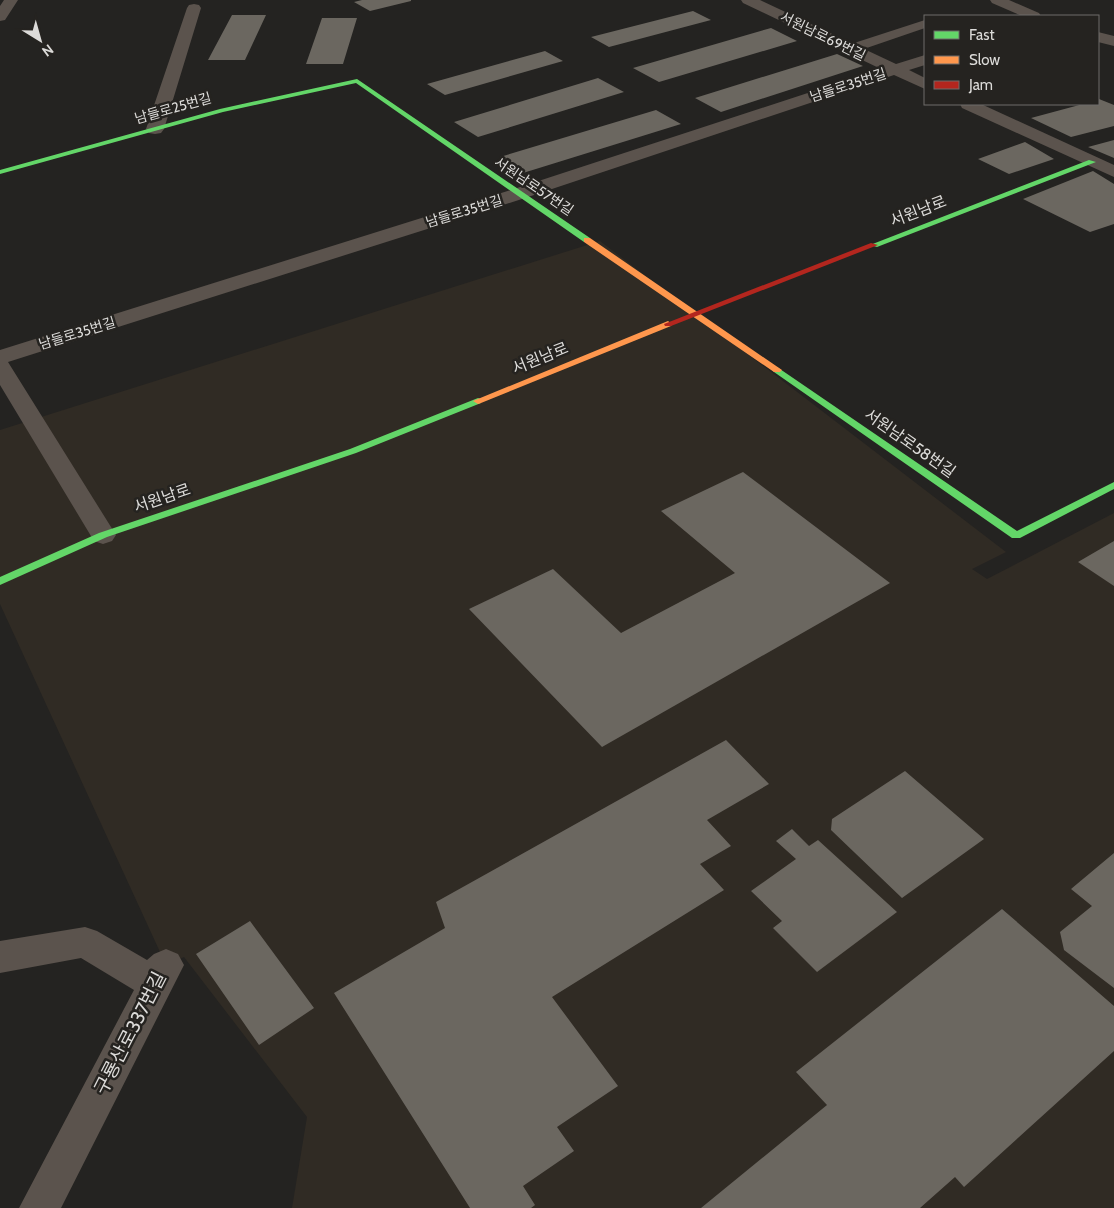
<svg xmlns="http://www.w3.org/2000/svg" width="1114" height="1208" font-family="Cabin,'Noto Sans KR',sans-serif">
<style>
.built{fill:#302b24}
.building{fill:#6b6760}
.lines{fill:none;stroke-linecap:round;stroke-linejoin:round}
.lane{fill:#5b534d;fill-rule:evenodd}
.street{fill:#5b534d;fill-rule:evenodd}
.fast{fill:#63d668;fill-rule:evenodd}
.slow{fill:#ff974d;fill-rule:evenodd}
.jam{fill:#b3261e;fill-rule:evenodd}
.labels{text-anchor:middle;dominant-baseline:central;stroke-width:5;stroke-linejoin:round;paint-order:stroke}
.far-street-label{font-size:14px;fill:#dcdbd9;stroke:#252320}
.street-label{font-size:16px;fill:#dcdbd9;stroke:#252320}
.near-street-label{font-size:19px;fill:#dcdbd9;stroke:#252320}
</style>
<rect width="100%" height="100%" fill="#242321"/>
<path class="built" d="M600,241L1006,552L972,569L987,579L1114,513V1208H292L307,1117L184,957L166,965L0,604V430Z"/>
<path class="building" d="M362,0H411V1L370,11L354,2Z
M693,11L711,20L609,47L591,37Z
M232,15H266L245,60H208Z
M322,18H357L343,64H306Z
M771,28L797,41L659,82L633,68Z
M545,51L563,61L445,95L427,84Z
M837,54L863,66L721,112L695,98Z
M598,78L624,92L478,137L454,122Z
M1099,99L1114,105V126L1071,137L1031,118L1083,104H1098Z
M656,110L681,124L523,173L500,157Z
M1114,140V158L1088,147Z
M1025,142L1054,159L1009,174L978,159Z
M1093,171L1114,184V224L1090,232L1023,199Z
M743,472L890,583L602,747L469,609L553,569L621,633L735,573L661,511Z
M1114,541V586L1078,562Z
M726,740L769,784L707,820L731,846L700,864L724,890L552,997L618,1086L557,1127L574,1151L523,1186L535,1205L531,1208H470L334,993L445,928L436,902Z
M905,771L984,839L902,898L831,830L832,819Z
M792,829L809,846L818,840L897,912L817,972L773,928L782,921L751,891L796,859L776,841Z
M1114,853V988L1064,950L1060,932L1092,906L1071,889Z
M1002,909L1114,1006V1051L964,1187L955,1177L920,1208H701L827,1105L796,1072Z
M250,921L314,1008L259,1045L196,954Z"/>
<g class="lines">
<path class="lane" d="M925,20V28L855,52L850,53L843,49L845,46Z"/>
<path class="street" d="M4,0H18L5,20L0,21V6Z
M741,0H760L896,64L925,55V65L909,70L925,78V89L894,75L525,198L8,362L116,535L112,541L103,544L94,541L0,385V350L511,190L881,69L743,3Z
M990,0H1009L1039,13L1041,16H1022L992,3Z
M194,4L199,5L201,8L164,129L161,133L155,134L149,133L146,129L187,8L189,5Z
M1098,32L1114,36V46L1098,42Z
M960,104H981L1114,165V177L962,108Z
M85,927L97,931L147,960L154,954L166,949L178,954L184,965L61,1208H19L134,990L81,958L0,973V941Z"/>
<path class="fast" d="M357,79L590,238V242H584L356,83L223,112L0,174V170L220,109Z
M1089,160L1096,162L877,247L870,245Z
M777,367L1017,531L1114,482V489L1020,538H1012L774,372L772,370Z
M478,398L481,399V403L356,453L107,537L0,585V577L99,533L350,449Z"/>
<path class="slow" d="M584,238H590L782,370L780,372H774L584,242Z
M668,321L672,324L671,326L481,403L478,404L473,401Z"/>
<path class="jam" d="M871,243L878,245L671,326H665L664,324Z"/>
</g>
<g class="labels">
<g class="far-street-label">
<text transform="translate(823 36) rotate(26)">서원남로69번길</text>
<text transform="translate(848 85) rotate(-18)">남들로35번길</text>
<text transform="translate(173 108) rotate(-16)">남들로25번길</text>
<text transform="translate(534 186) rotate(34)">서원남로57번길</text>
<text transform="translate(464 211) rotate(-17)">남들로35번길</text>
<text transform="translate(77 333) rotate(-17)">남들로35번길</text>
</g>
<g class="street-label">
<text transform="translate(918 211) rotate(-21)">서원남로</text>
<text transform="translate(540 358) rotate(-22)">서원남로</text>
<text transform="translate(910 443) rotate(35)">서원남로58번길</text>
<text transform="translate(162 498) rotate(-19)">서원남로</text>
</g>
<g class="near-street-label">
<text transform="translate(130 1033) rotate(-63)">구룡산로337번길</text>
</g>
</g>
<rect x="924" y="15" width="175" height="90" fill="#252320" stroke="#6e6d6a"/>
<rect x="934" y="31" width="25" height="8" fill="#63d668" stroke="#6e6d6a"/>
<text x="969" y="40" font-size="15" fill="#dcdbd9">Fast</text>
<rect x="934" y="56" width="25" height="8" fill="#ff974d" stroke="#6e6d6a"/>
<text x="969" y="65" font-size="15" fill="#dcdbd9">Slow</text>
<rect x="934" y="81" width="25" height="8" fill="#b3261e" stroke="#6e6d6a"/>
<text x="969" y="90" font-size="15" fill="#dcdbd9">Jam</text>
<g transform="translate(40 40) rotate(143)" stroke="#252320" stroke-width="4" paint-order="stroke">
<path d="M0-4L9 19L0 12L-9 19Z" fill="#dcdbd9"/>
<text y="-8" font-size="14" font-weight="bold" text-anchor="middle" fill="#dcdbd9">N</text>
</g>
</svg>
